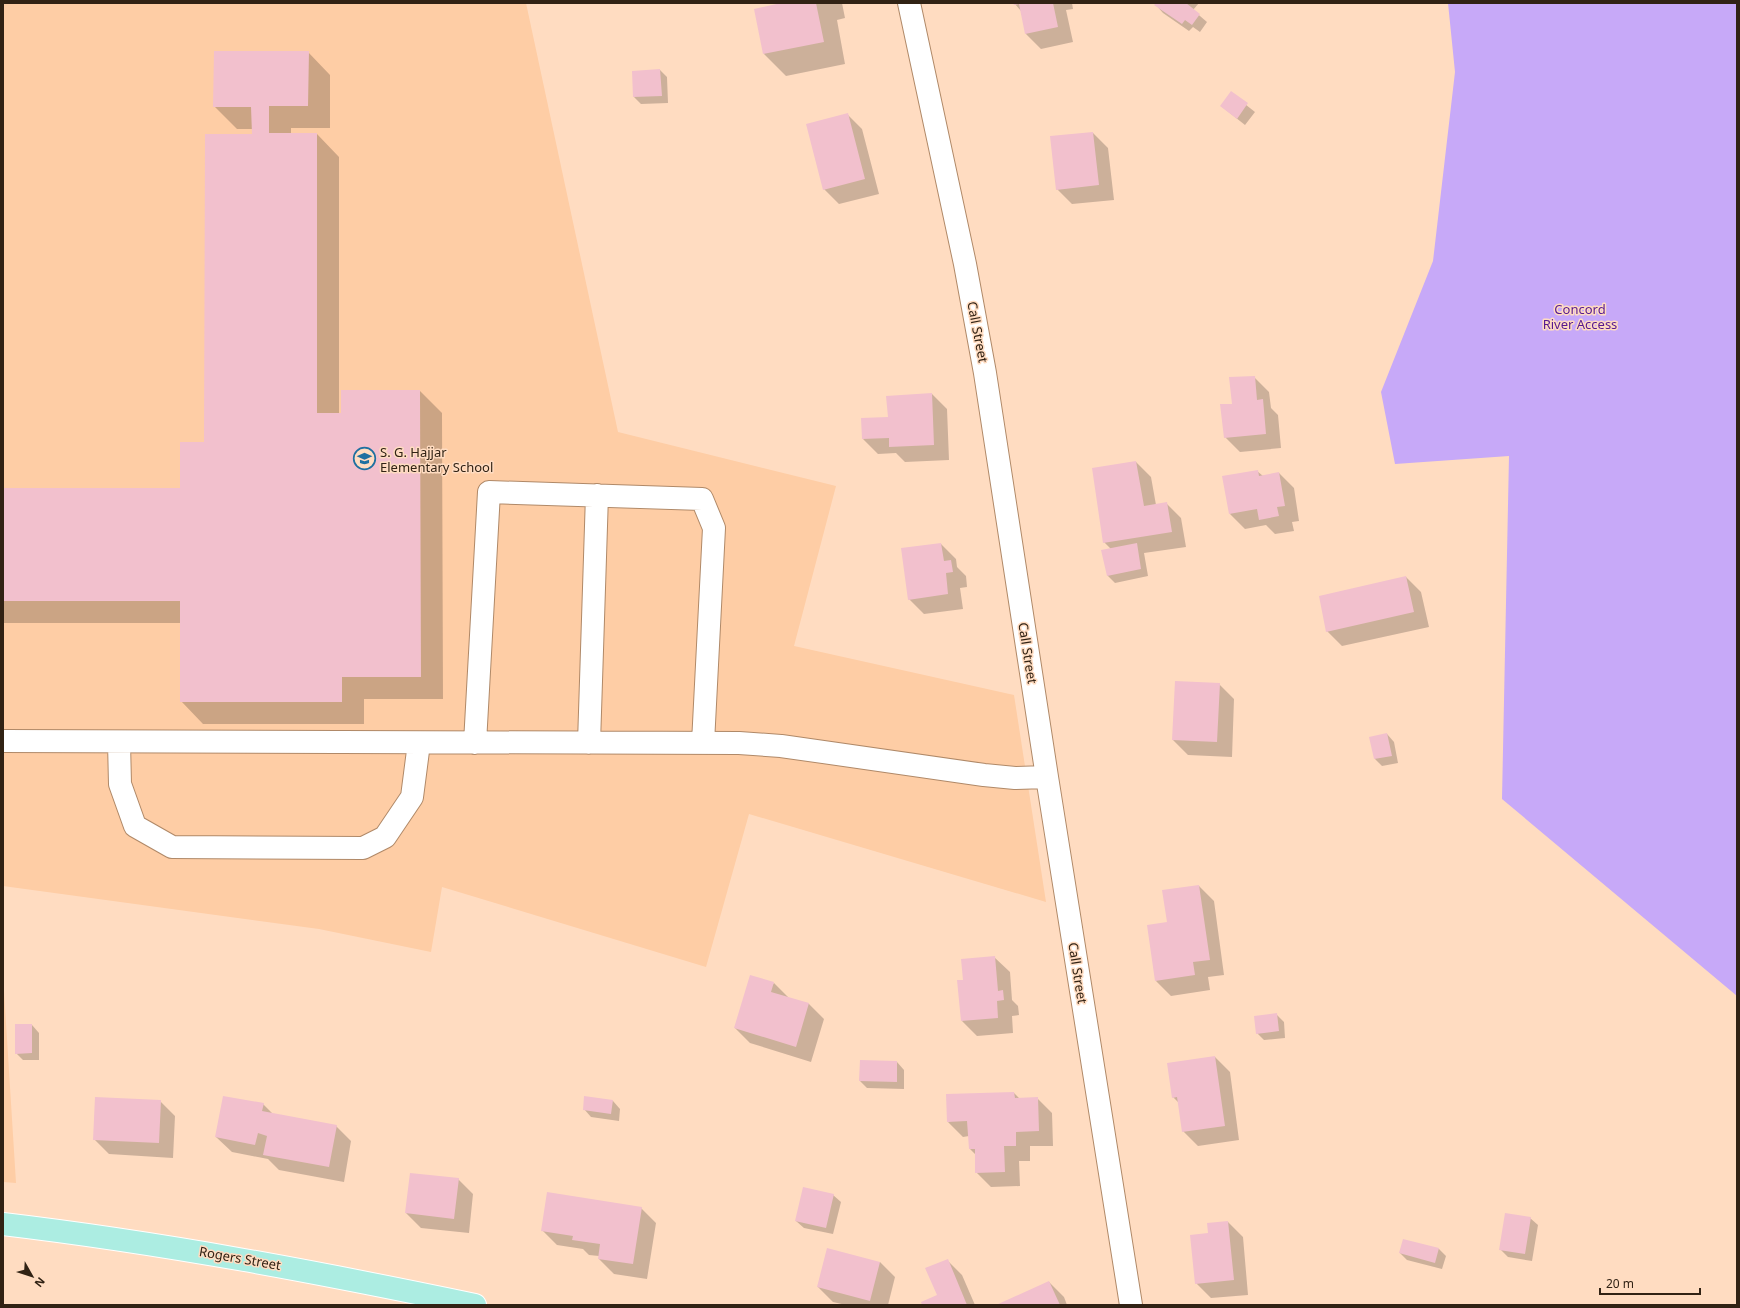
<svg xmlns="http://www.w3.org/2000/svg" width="1740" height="1308" font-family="'Noto Sans',sans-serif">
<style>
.built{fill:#fecda5}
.green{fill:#c7a9f8}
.shadow{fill:#0003}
.building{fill:#f2c0cd}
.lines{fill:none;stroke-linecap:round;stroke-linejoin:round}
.minor-casing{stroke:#b08968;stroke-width:24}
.major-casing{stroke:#fff;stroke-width:24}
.minor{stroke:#fff;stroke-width:22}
.major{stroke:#acede2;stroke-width:22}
.labels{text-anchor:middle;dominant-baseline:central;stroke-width:3;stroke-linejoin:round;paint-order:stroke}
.park-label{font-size:13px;fill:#561890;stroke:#ffdcc1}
.street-label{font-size:13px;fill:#312214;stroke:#ffdcc1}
.poi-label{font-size:13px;fill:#312214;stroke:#ffdcc1;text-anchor:start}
</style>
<rect width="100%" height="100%" fill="#ffdcc1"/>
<path class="built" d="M3,3H526L618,432L836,486L794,646L1014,695L1046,902L749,814L706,967L442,887L431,952L319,929L3,886Z
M3,975L16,1183L3,1182Z"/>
<path class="green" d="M1448,3H1737V996L1502,799L1509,456L1395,464L1381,392L1433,261L1455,72Z"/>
<path class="shadow" d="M782,3H842L845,18L837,20L845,64L786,76L764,54Z
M1014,3H1072L1073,9L1066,10L1073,42L1041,49L1026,34L1021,11Z
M1157,3H1199L1193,10L1207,22L1200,32L1193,27L1189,31L1163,13L1156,5Z
M308,52L330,75V128H291V134H317L339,157V414L420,391L442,413L443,699H364V724H203L181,701V623H3V489H181L205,443L253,135L252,129H237L214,106Z
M660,70L667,77L668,103L641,104L634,97L633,72Z
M1231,93L1255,112L1245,125L1221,106Z
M847,114L862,129L879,194L839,204L824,189Z
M1093,133L1108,148L1114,200L1072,204L1057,189Z
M1254,377L1269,392L1271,408L1278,415L1281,448L1240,452L1225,437L1233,405Z
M932,394L947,409L949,460L905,462L896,453L878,454L863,439L889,418Z
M1136,462L1151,477L1156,505L1166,503L1181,518L1186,547L1144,553L1148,576L1115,583L1107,575L1111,549L1104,542Z
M1257,471L1263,476L1279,473L1294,488L1299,521L1292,522L1294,531L1275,534L1266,525L1245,529L1230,514Z
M941,544L956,559L957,567L966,576L967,587L960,588L963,609L924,614L909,599Z
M1406,577L1421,592L1429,627L1342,646L1327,631Z
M1219,684L1234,699L1232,757L1188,755L1173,740Z
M1387,734L1394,742L1398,763L1382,766L1375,759L1371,738Z
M1199,886L1214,901L1224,975L1208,977L1210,990L1171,996L1156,981L1168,923Z
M994,957L1010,972L1012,1000L1018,1006L1019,1015L1012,1016L1013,1033L977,1036L962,1021Z
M774,983L789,998L809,1004L824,1019L811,1062L750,1043L735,1028Z
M1276,1014L1284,1022L1285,1038L1264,1040L1257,1033Z
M32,1025L39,1033V1060H23L16,1053Z
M1215,1057L1230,1072L1239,1140L1198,1146L1183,1131L1179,1103L1173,1097Z
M897,1062L904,1070V1089L867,1088L860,1081Z
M1014,1093L1019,1098H1037L1052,1113L1053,1146H1030V1161H1019L1020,1186L991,1187L976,1172V1155L970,1149L969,1136L963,1137L948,1122Z
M585,1097L613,1101L620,1109L619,1121L591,1117L584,1109Z
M160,1101L175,1116L173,1158L109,1154L94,1139Z
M263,1104L273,1114L336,1126L351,1141L344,1182L279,1170L268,1159L232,1152L216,1137Z
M458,1179L473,1194L469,1233L421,1228L406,1213Z
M833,1195L841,1202L833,1234L804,1228L796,1221Z
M641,1208L656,1223L647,1279L614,1274L599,1259V1256L589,1255L583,1249L557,1245L542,1230Z
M1530,1218L1538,1225L1532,1261L1508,1257L1501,1250Z
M1228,1222L1243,1237L1248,1295L1211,1298L1196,1283L1209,1234Z
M1439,1249L1446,1256L1442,1269L1407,1260L1400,1253Z
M947,1260L962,1275L975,1305H924L938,1296Z
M880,1262L895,1277L888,1305H846L833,1302L818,1287Z
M1049,1282L1064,1297L1067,1305H998Z"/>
<path class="building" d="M781,3H816L824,42L763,54L754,9Z
M1013,3H1053L1058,27L1025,34L1019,4L1014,5Z
M1156,3H1186L1200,14L1192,25L1185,20L1182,24L1154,5Z
M214,51H309L308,106H269V133H317V413H341V390H420L421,677H342V702H180V601H3V488H180V442H204L205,134H252L251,107H213Z
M660,69L662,96L633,97L632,71Z
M1231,91L1248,103L1237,119L1220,106Z
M848,113L865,179L823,190L806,124Z
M1093,132L1099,185L1056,190L1050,136Z
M1255,376L1257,400L1263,399L1266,434L1224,438L1220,404H1232L1229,377Z
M932,393L934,445L889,447V438L862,439L861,418L888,417L886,396Z
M1136,461L1144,506L1167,502L1172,532L1103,543L1092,468Z
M1258,470L1259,476L1279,472L1285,506L1277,507L1279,516L1259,520L1257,509L1229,514L1222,476Z
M941,543L944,561L951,560L953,572L946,573L948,594L908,600L901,548Z
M1137,543L1141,569L1107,576L1101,550Z
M1406,576L1414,612L1326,632L1319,596Z
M1175,681L1220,683L1217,742L1172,740Z
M1387,733L1392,756L1374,759L1369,737Z
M1199,885L1210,960L1193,962L1195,975L1155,981L1147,925L1167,922L1162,890Z
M995,956L998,991L1003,990L1004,1000L997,1001L998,1018L961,1021L957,980H963L961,959Z
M750,975L774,982L771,992L809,1003L796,1047L734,1028Z
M1277,1013L1279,1031L1256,1034L1254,1016Z
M15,1024H32V1053L15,1054Z
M1215,1056L1225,1126L1182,1132L1177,1097L1172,1098L1167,1063Z
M860,1060L897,1061V1082L859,1081Z
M1014,1092L1015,1098L1038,1097L1039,1131L1016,1132V1146H1004L1005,1172L975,1173V1149H969L967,1121L947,1122L946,1094Z
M223,1096L264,1103L262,1111L337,1125L329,1167L263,1155L267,1136L258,1133L255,1145L215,1137Z
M584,1096L613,1100L611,1114L583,1110Z
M95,1097L161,1100L159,1143L93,1140Z
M410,1173L459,1178L454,1219L405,1213Z
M803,1187L834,1194L826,1228L795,1221Z
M547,1192L642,1207L633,1264L598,1259L600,1244L572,1240L573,1236L541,1231Z
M1505,1213L1531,1217L1525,1254L1499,1250Z
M1228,1221L1234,1280L1195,1284L1190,1235L1208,1233L1207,1223Z
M1403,1239L1439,1248L1435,1263L1399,1253Z
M827,1248L880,1262L870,1301L817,1287Z
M948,1259L967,1305H922L921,1302L937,1295L925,1268Z
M1049,1281L1060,1305H996Z"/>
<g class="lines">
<defs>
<path id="minor" d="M909,3L965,264L985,373L1047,777L1131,1305
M3,741L739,743L781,746L984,775L1015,778L1047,777
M119,742L120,784L135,826L172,847L363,848L385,837L412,797L419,743
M475,743L489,492L702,499L714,528L703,743
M589,743L597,495"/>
<path id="major" d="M3,1224C163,1243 317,1272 475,1305"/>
</defs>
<use href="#minor" class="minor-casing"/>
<use href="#major" class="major-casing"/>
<use href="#minor" class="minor"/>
<use href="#major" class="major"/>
</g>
<defs>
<symbol id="school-ring" viewBox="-11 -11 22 22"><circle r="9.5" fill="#ffdcc1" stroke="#1f70a1" stroke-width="1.5"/><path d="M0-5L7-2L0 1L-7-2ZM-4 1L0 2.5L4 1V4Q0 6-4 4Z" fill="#1f70a1"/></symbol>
</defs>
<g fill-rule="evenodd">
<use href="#school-ring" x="352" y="446" width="25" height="25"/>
</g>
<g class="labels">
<g class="park-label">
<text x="1580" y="309">Concord<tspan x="1580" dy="15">River Access</tspan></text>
</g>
<g class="street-label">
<text transform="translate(978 332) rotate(79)">Call Street</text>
<text transform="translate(1028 653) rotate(81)">Call Street</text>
<text transform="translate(1078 973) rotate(81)">Call Street</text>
<text transform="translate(240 1258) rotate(10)">Rogers Street</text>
</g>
<g class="poi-label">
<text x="380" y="452">S. G. Hajjar<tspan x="380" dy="15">Elementary School</tspan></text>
</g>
</g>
<rect width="1740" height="1308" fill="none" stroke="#312214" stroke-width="8"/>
<g transform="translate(32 1276) rotate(129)" stroke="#ffdcc1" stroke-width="3" paint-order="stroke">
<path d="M0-3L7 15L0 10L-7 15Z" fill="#312214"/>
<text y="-6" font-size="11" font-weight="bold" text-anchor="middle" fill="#312214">N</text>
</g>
<path d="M1600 1288v6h100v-6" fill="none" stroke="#312214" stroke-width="2"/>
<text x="1606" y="1288" font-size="12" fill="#312214" stroke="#ffdcc1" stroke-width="3" paint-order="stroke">20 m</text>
</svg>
